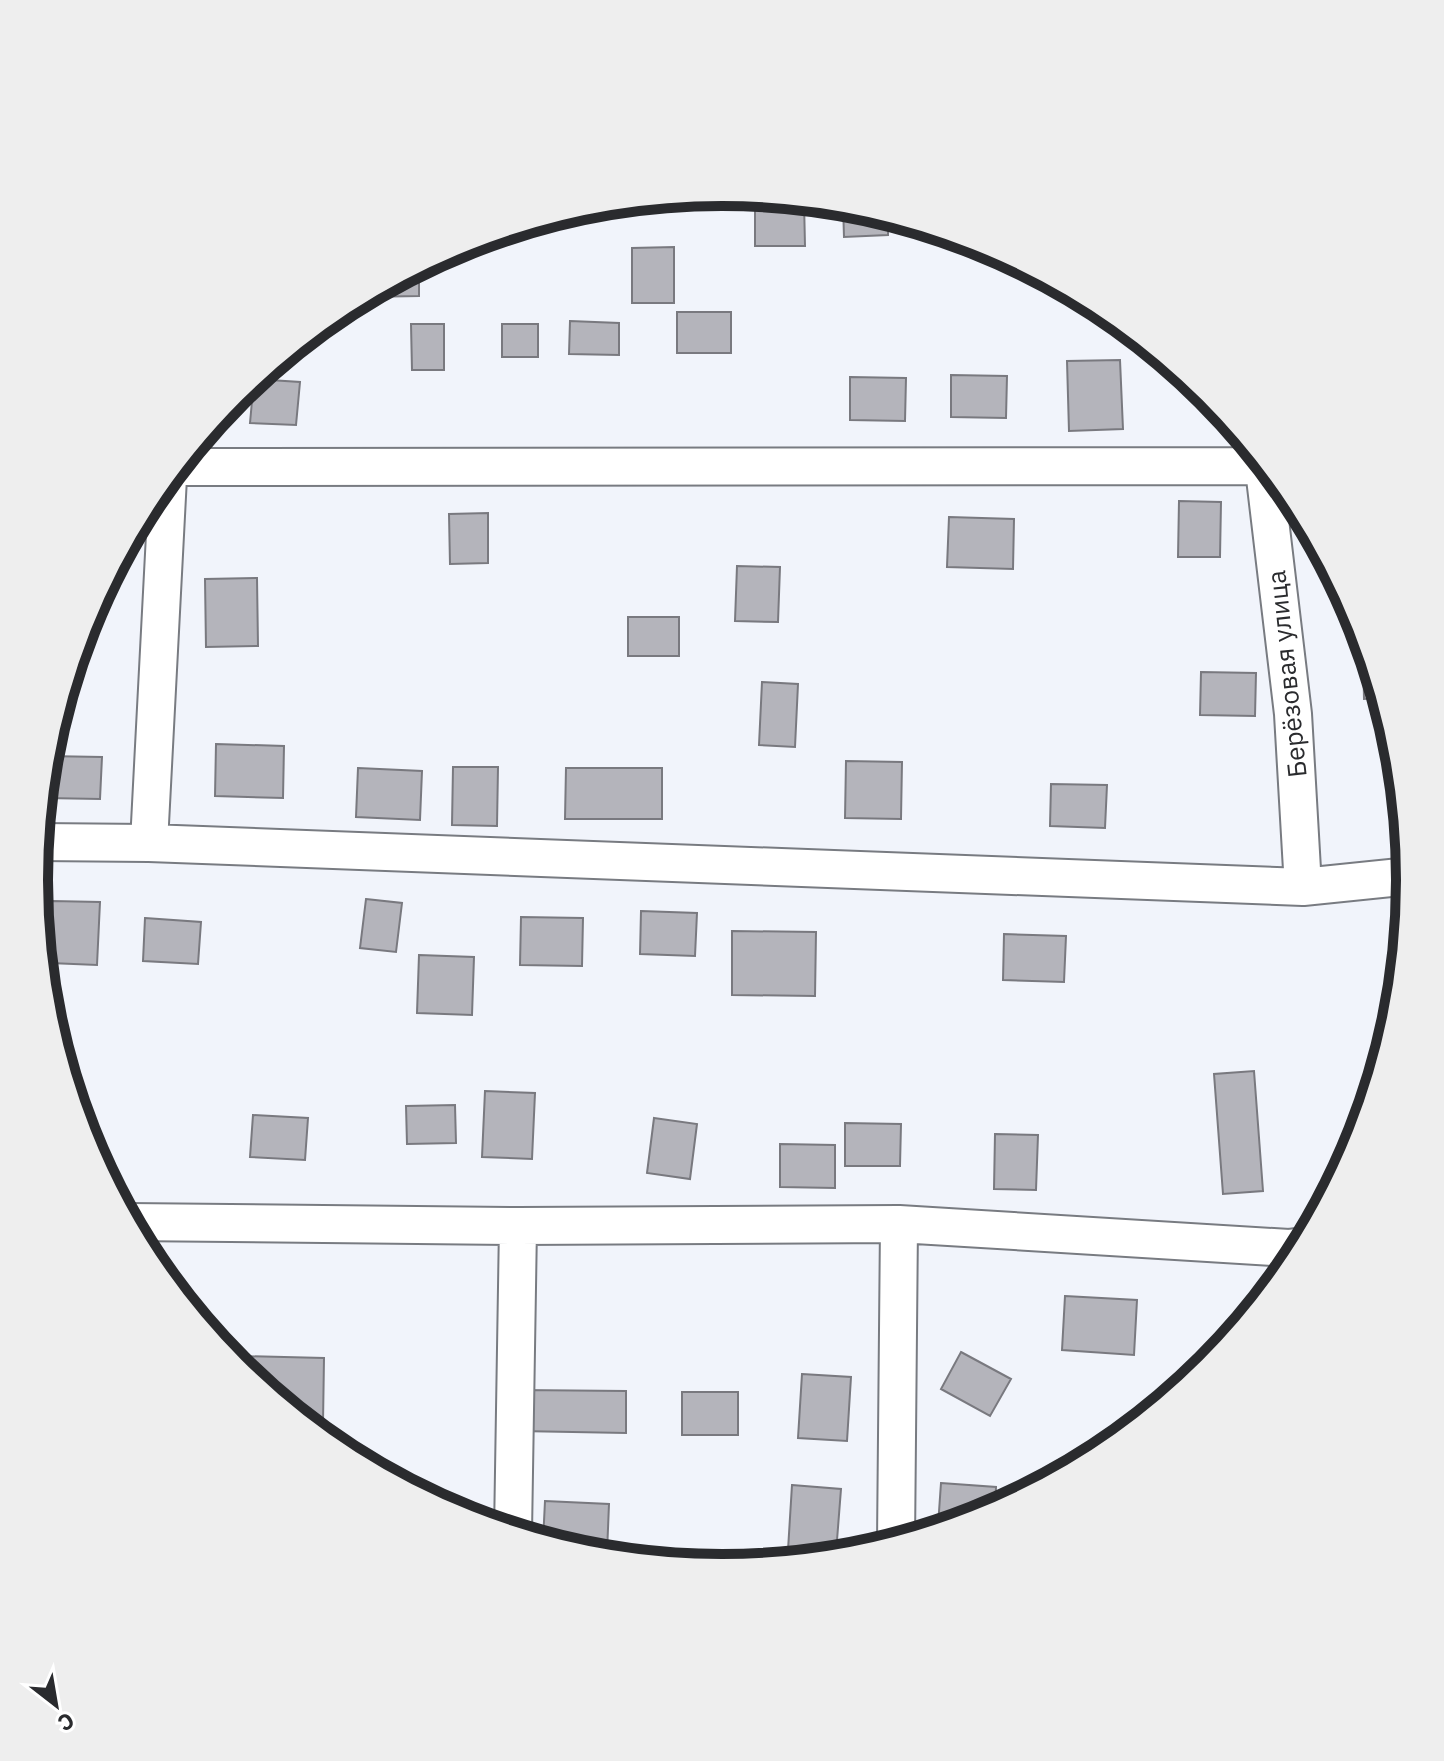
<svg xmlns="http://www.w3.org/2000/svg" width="1444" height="1761" font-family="'IBM Plex Sans',sans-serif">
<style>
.building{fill:#b4b4bb;stroke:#79797f;stroke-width:2}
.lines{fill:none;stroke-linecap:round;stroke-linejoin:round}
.minor-casing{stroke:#787b81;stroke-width:40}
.minor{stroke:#fff;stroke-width:36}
.labels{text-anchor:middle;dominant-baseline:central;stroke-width:6;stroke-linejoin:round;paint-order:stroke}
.street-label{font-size:26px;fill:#2a2b2e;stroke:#fff}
.rim{fill:none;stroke:#2a2b2e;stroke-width:10}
</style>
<rect width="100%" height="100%" fill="#f1f4fb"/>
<path class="building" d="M755,196L804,201L805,246H755Z
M843,204L888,215V235L844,237Z
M945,233L986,245L990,247L945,246Z
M674,247V303H632V248Z
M419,266V296L362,297Z
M677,312H731V353H677Z
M570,321L619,323V355L569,354Z
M411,324H444V370H412Z
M502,324H538V357H502Z
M1120,360L1123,429L1069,431L1067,361Z
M951,375L1007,376L1006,418L951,417Z
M850,377L906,378L905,421L850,420Z
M254,379L300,382L296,425L250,423Z
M1179,501L1221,502L1220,557H1178Z
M488,513V563L450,564L449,514Z
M949,517L1014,519L1013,569L947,567Z
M737,566L780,567L778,622L735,621Z
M257,578L258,646L206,647L205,579Z
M628,617H679V656H628Z
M1363,647H1367L1382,698L1364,699Z
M1201,672L1256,673L1255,716L1200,715Z
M762,682L798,684L795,747L759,745Z
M216,744L284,746L283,798L215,796Z
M1388,746L1397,747L1404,819H1393Z
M46,756L102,757L100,799L45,798Z
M846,761L902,762L901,819L845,818Z
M453,767H498L497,826L452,825Z
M358,768L422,771L420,820L356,817Z
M566,768H662V819H565Z
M1051,784L1107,785L1105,828L1050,826Z
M366,899L402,903L396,952L360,948Z
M52,901L100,902L97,965L50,963Z
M641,911L697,913L695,956L640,954Z
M521,917L583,918L582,966L520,965Z
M145,918L201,922L198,964L143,961Z
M732,931L816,932L815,996L732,995Z
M1004,934L1066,936L1064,982L1003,980Z
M419,955L474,957L472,1015L417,1013Z
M1254,1071L1263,1191L1223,1194L1214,1074Z
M485,1091L535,1093L532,1159L482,1157Z
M455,1105L456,1143L407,1144L406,1106Z
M253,1115L308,1118L305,1160L250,1157Z
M654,1118L697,1124L690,1179L647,1173Z
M845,1123L901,1124L900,1166H845Z
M995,1134L1038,1135L1036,1190L994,1189Z
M780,1144L835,1145V1188L780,1187Z
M1065,1296L1137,1300L1134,1355L1062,1350Z
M961,1352L1011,1379L990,1416L941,1389Z
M240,1356L324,1358L323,1423L303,1422L239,1370Z
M802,1374L851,1377L847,1441L798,1438Z
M520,1390L626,1391V1433L519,1431Z
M682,1392H738V1435H682Z
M941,1483L996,1487L995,1511L951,1527L938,1526Z
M792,1485L841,1489L836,1553L788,1550Z
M545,1501L609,1504L607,1553L576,1552L543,1542Z"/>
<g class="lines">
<defs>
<path id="minor" d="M1263,461L1293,714L1303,887
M176,467L1264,466
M38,842L149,843L1303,887L1410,876
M149,843L168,477
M128,1222L518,1226L899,1224L1289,1248L1303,1246
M513,1533L518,1226
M896,1543L899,1224"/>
</defs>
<use href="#minor" class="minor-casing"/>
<use href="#minor" class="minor"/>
</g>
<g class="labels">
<g class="street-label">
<text transform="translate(1286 674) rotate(-96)">Берёзовая улица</text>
</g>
</g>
<path d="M0 0H1444V1761H0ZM48 880a674 674 0 1 1 1348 0a674 674 0 1 1-1348 0Z" fill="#eee" fill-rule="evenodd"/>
<path class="rim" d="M48 880a674 674 0 1 1 1348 0a674 674 0 1 1-1348 0Z"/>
<g transform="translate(56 1705) rotate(149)" stroke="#ffffff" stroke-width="6" paint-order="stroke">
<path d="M0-6L14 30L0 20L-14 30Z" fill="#2a2b2e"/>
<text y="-12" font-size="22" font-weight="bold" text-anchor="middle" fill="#2a2b2e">С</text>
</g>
</svg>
